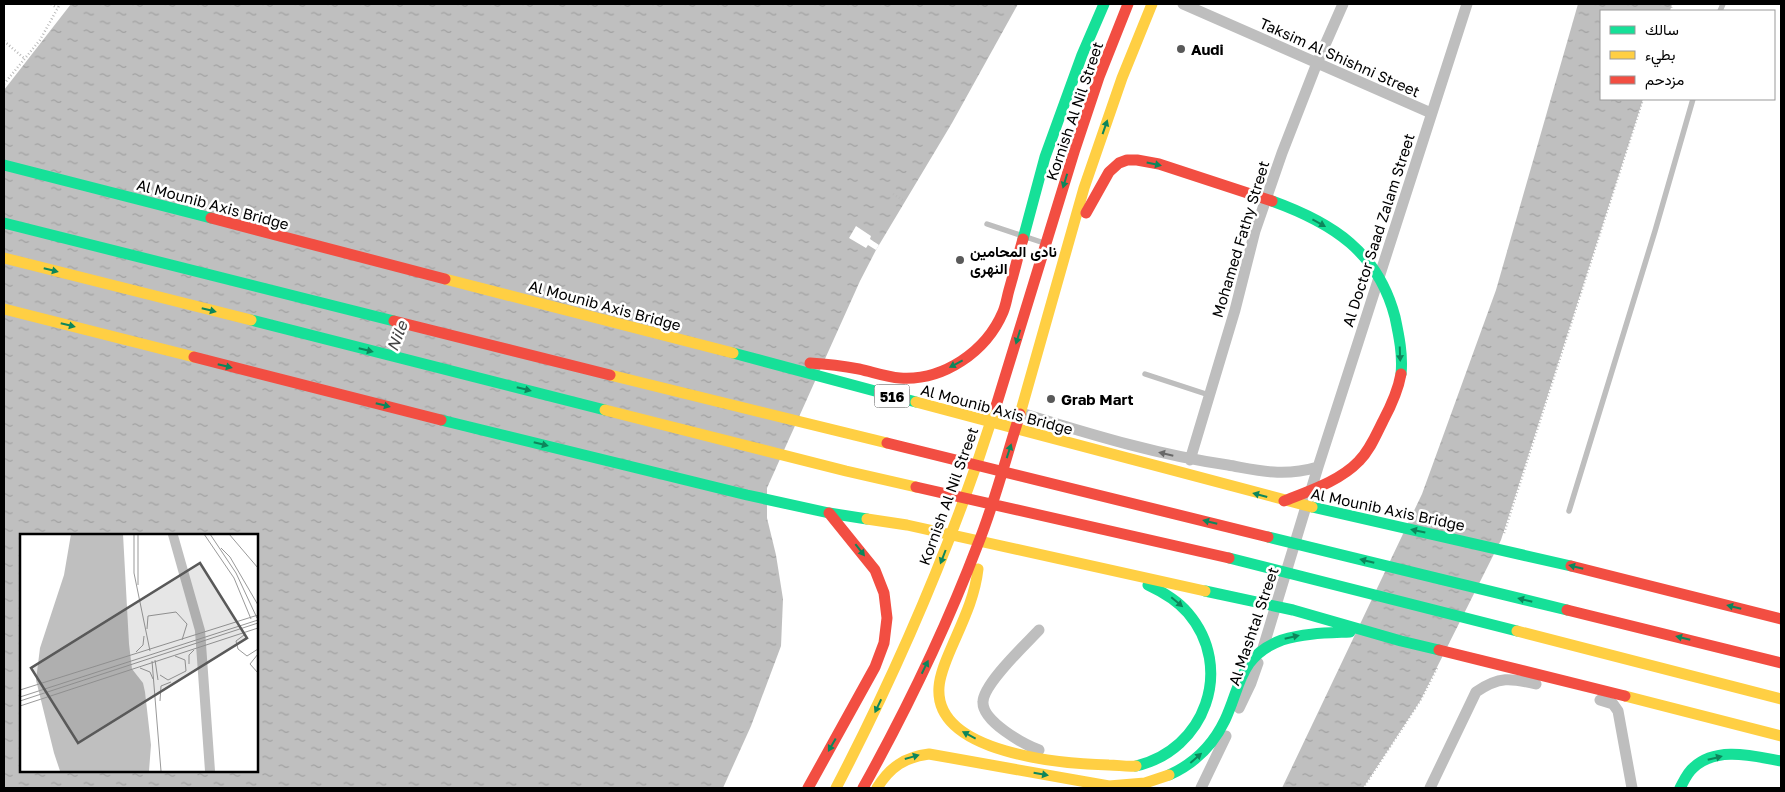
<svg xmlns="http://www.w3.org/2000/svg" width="1785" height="792" font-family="'Golos Text',Vazirmatn,sans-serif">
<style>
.water{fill:url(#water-ripples);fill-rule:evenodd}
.pier{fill:#fff}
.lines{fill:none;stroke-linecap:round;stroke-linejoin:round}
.path{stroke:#b9b9b9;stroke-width:2.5;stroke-dasharray:1 2.5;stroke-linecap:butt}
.lane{stroke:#bebebe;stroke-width:5.5}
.street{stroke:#bebebe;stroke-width:11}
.fast{stroke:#16e098;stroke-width:11}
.slow{stroke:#ffcf43;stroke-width:11}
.jam{stroke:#f24e42;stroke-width:11}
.oneway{fill:#0d865b}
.oneway2{fill:#686868}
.poi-dot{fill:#595959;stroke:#fff;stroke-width:2}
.labels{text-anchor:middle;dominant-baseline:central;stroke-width:5;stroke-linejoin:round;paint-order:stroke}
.shield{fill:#fff;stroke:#4c4c4c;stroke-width:1}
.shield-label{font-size:14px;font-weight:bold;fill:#000}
.poi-label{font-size:15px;font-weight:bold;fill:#000;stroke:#fff;text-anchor:start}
.street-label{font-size:15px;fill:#000;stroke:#fff}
.water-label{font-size:16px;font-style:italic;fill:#444;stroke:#fff}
.inset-road{fill:none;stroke:#999;stroke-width:1}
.view{fill:#595959;fill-opacity:0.15;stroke:#595959;stroke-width:2.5}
.inset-edge{fill:none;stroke:#000;stroke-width:2.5}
</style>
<defs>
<pattern id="water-ripples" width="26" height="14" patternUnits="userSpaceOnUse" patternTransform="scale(1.25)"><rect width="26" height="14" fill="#bfbfbf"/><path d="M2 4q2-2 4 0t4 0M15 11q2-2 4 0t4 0" fill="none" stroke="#a2a2a2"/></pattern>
</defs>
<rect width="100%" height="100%" fill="#fff"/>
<path class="water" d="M71,4H1018L952,123L876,250L860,281L767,488V518L776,555L783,599L781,646L751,726L723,788H4V90ZM21,536H256V771H21Z
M1578,4H1672L1670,11H1601V99H1643L1501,540L1420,701L1363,788H1282L1422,494L1496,290Z"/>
<path class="pier" d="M856,226L871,236L870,239L879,245L876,250L868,245L866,248L849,238Z"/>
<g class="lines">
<path class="path" d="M51,4L57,8
M1670,11L1672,4
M4,41L25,59
M4,84L40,40L60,4
M893,194L904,201
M1504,533L1643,99
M1363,788L1420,701L1437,668"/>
<path class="lane" d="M1720,11L1723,4
M987,224L1041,242
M1145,374L1209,395
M1569,511L1655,231L1693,99"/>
<path class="street" d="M1183,4L1431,113
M1021,413C1090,434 1157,455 1228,465C1262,471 1283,477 1318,467
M1190,460L1235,310L1255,231L1282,153L1317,63L1343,4
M1263,648L1318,467L1467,4
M1600,700L1613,704L1618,711L1632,788
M1239,708L1251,683L1258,663
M1039,750C1023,744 982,721 983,702C983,684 1026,644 1039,630
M1201,788L1226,736
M1430,788L1476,692C1499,676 1511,678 1536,684"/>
<path class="fast" d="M4,165L211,218
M1272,201C1333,223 1378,252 1395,317C1399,336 1403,355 1401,374
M4,223L394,321
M1023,239L1045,157L1082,55L1104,4
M251,320L605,410
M733,353L916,402
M441,420L747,495L829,513L867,519
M1312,507L1571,566
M1268,537L1567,610
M1229,558L1517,631
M1205,591L1293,610L1401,641L1439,650
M1136,766C1205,750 1235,668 1188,613C1177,600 1163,592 1148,585
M1169,775C1194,764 1213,745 1225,720C1241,686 1239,656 1282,640C1304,633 1327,633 1350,632
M1680,788C1684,781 1687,773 1693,768C1716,746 1753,756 1781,761"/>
<path class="slow" d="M4,258L251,320
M445,279L733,353
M4,309L194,357
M610,375L887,443
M916,402L1312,507
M605,410L846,471L916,487
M1020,414L1084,188L1122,78L1152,4
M867,519L907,525L1205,591
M978,569C975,596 964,619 953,644C947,658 940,673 939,687C934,754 1064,764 1109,765C1118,765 1127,767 1136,766
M1517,631L1781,699
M1625,696L1781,736
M836,788C900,665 954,539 996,406
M877,788C890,767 905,757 929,754L1109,786L1145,783L1169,775"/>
<path class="jam" d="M1086,213L1109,172L1119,163L1127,160H1137L1159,164L1272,201
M211,218L445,279
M394,321L610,375
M194,357L441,420
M810,363C826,364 843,366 859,369C873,372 886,377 900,378C943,381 986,352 1003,312C1006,305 1007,297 1009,290C1014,273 1018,256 1023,239
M996,406L1075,149L1099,77L1128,4
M887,443L1268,537
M916,487L1229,558
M1284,501C1309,491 1340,481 1359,461C1370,450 1376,435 1383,421C1391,406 1398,391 1401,374
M1571,566L1781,619
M1567,610L1781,663
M1439,650L1625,696
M808,788L875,667L884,643L887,618L884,593L875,570L829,513
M863,788C907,709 946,628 978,544C995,502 1006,457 1020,414"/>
</g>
<defs><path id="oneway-solid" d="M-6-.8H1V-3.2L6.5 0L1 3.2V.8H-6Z" transform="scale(1.25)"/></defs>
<g class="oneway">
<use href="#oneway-solid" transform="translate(1105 127) rotate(-71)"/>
<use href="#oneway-solid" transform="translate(1154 164) rotate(12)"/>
<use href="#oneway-solid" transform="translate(1065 181) rotate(107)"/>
<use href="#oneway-solid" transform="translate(1319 223) rotate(29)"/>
<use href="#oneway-solid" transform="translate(51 270) rotate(14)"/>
<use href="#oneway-solid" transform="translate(209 310) rotate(14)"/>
<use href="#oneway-solid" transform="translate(68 325) rotate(14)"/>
<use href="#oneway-solid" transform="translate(1018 337) rotate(107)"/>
<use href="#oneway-solid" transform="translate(366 350) rotate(14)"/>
<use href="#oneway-solid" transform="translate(1400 354) rotate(88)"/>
<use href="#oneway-solid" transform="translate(956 364) rotate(152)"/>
<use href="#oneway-solid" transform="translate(225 366) rotate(14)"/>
<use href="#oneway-solid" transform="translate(524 389) rotate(14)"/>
<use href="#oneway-solid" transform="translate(383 405) rotate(14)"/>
<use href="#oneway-solid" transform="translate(541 444) rotate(14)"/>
<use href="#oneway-solid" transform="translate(1009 451) rotate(-72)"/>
<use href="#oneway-solid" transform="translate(1260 495) rotate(-165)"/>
<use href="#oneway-solid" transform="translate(1210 522) rotate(-166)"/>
<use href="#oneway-solid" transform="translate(1418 531) rotate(-168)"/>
<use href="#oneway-solid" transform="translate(860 550) rotate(52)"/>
<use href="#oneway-solid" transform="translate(943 557) rotate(111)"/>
<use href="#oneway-solid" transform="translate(1367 561) rotate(-166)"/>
<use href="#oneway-solid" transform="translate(1576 567) rotate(-166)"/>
<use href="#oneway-solid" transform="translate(1525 600) rotate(-166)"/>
<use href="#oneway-solid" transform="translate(1177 602) rotate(40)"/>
<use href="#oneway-solid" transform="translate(1734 607) rotate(-166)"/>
<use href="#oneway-solid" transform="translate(1292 637) rotate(-13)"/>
<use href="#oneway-solid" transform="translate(1683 638) rotate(-166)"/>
<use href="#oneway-solid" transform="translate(925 667) rotate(-64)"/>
<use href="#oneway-solid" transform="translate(878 706) rotate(115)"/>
<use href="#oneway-solid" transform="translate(969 735) rotate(-152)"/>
<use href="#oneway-solid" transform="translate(832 745) rotate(120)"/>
<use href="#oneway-solid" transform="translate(912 757) rotate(-16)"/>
<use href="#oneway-solid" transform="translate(1196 758) rotate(-41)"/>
<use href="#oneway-solid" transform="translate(1715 758) rotate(-14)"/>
<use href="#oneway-solid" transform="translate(1041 774) rotate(10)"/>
</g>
<use class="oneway2" href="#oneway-solid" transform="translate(1166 454) rotate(-167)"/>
<g class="poi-dot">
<circle cx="1181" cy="49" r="5"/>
<circle cx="960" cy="260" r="5"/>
<circle cx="1051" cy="399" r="5"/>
</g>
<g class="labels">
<rect class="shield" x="874.5" y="384.5" width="35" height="23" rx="4"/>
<g class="shield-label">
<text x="892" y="396">516</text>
</g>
<g class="poi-label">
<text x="1191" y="49">Audi</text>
<text x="970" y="251">نادى المحامين<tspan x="970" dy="17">النهرى</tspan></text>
<text x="1061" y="399">Grab Mart</text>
</g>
<g class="street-label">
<text transform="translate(1340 57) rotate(24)">Taksim Al Shishni Street</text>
<text transform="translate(1074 111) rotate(-71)">Kornish Al Nil Street</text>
<text transform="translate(213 204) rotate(15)">Al Mounib Axis Bridge</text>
<text transform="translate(1378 230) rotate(-72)">Al Doctor Saad Zalam Street</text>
<text transform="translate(1240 239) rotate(-73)">Mohamed Fathy Street</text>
<text transform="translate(605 305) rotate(15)">Al Mounib Axis Bridge</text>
<text transform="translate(997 409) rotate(15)">Al Mounib Axis Bridge</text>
<text transform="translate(948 496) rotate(-70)">Kornish Al Nil Street</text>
<text transform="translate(1388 509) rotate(12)">Al Mounib Axis Bridge</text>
<text transform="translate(1253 626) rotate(-71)">Al Mashtal Street</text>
</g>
<g class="water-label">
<text transform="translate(397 336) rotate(-69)">Nile</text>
</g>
</g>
<g transform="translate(20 534)">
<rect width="238" height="238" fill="#fff"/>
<path d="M51,0H103L109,110L112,135L123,149L125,158L131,211L129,237H40L34,219L16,146L20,114L44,41ZM148,1H158L185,96L195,237H185L175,97Z" fill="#bfbfbf"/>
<path class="inset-road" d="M114,0V39L130,117M118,0V51M184,0L214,44L231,85M190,0L216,39L237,84M209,0L238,34M201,14L210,23L238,71M127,95L128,82L156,78L167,90L162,106M224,101L216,107L218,115L227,122L238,115M116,118L123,111L124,102M238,120L230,130L238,139M135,126L138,146M132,127L141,237M169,130V121L174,116M120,134L130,138L133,145M140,141L148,146L166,137L165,126L155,122M0,156L238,81M0,163L238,86M0,167L238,89M140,167L141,152L151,148M0,172L238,94"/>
<path class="view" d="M180,29L227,104L58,209L11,134Z"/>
<rect width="238" height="238" class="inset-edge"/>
</g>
<rect width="1785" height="792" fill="none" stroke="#000000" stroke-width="10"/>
<rect x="1600" y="10" width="175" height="90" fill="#ffffff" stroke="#999999"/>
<rect x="1610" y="26" width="25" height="8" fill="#16e098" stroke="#999999"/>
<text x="1645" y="35" font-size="15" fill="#000000">سالك</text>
<rect x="1610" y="51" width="25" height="8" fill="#ffcf43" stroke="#999999"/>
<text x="1645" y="60" font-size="15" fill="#000000">بطيء</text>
<rect x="1610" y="76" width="25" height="8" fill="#f24e42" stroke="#999999"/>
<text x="1645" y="85" font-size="15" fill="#000000">مزدحم</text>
</svg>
